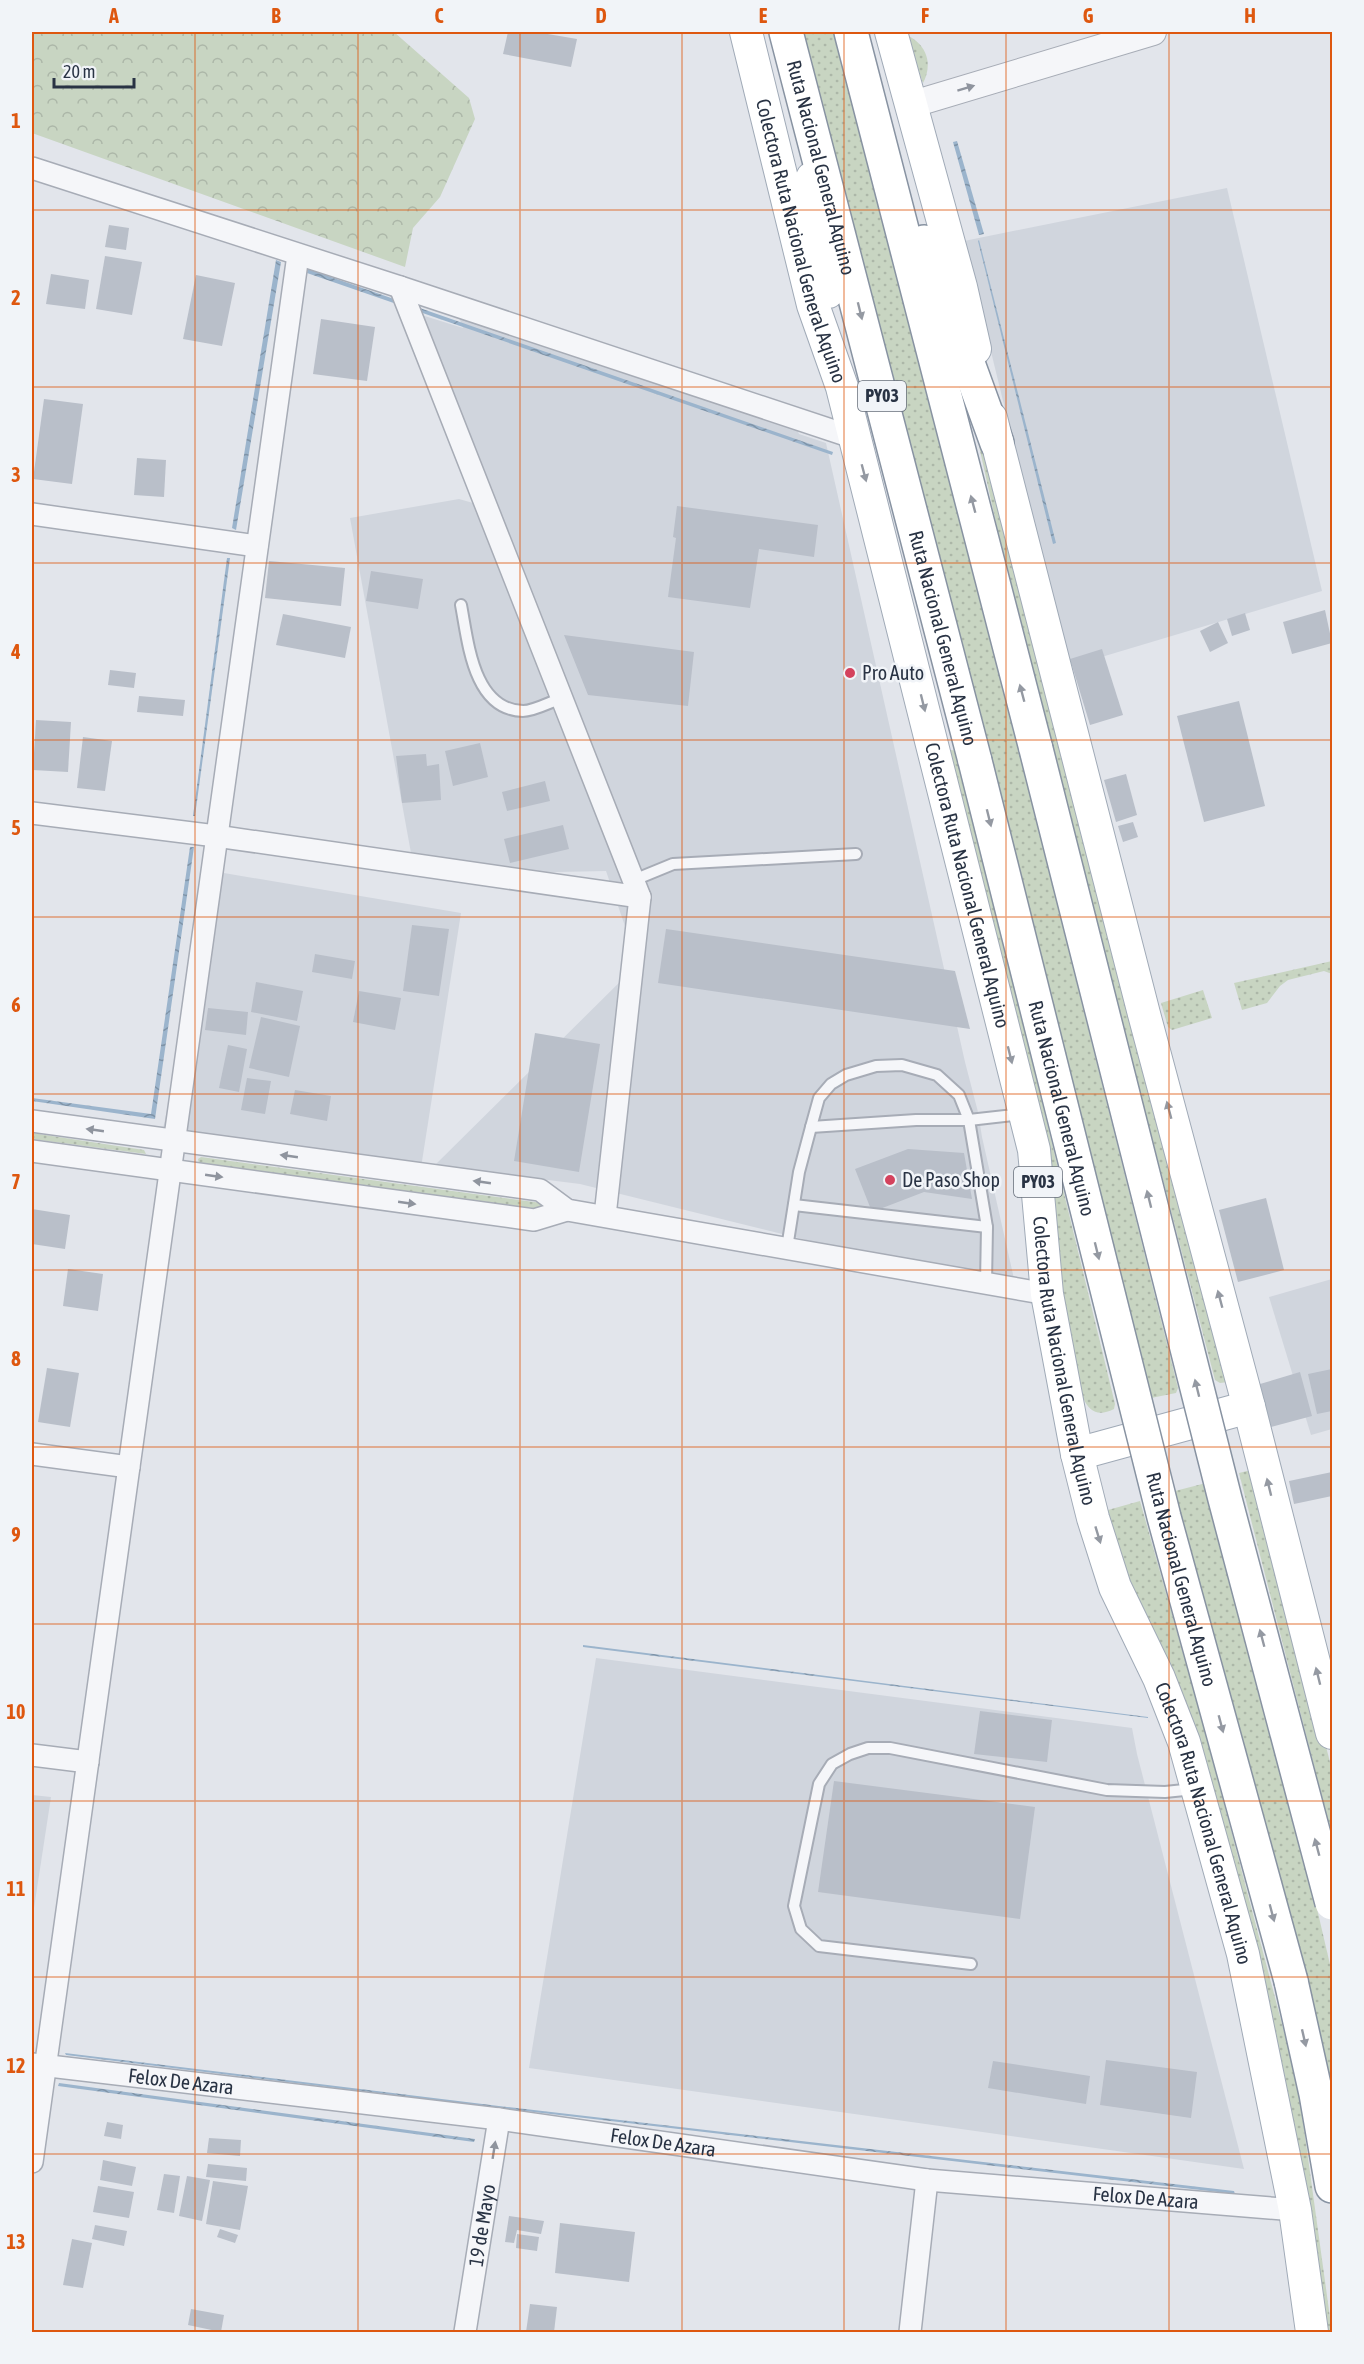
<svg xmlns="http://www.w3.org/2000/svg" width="1364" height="2364" font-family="'Asap Condensed',sans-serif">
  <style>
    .built { fill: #d0d5dd }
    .green { fill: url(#green-dots) }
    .forest { fill: url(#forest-crowns) }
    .water { fill: url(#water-waves) }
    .building { fill: #b9bfc9 }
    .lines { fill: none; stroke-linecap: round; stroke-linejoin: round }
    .service-casing { stroke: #a7acb6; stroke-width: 14 }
    .minor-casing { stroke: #a7acb6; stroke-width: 24 }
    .tertiary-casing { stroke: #a7acb6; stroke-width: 28 }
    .primary-casing { stroke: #a0aab7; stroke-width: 34 }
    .motorway-casing { stroke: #8893a2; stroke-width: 36 }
    .service { stroke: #f5f6f9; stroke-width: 10 }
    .minor { stroke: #f5f6f9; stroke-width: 21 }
    .tertiary { stroke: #f5f6f9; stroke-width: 26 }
    .primary { stroke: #fff; stroke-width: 32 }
    .motorway { stroke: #fff; stroke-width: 33 }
    .motorway-bridge-casing { stroke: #8893a2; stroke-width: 36; stroke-linecap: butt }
    .motorway-bridge { stroke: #fff; stroke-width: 33 }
    .oneway { fill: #8f949e }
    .oneway2 { fill: #9499a2 }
    .grid { fill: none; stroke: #de570f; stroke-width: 1.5; stroke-opacity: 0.55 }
    .poi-dot { fill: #d4425d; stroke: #f1f4f8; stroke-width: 2 }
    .labels { text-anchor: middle; stroke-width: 5; stroke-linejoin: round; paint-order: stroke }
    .shield { fill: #f1f4f8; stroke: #656d7a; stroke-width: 1.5 }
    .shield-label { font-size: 18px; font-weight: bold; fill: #293344 }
    .street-label { font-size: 20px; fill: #293344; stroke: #f1f4f8 }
    .poi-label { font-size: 20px; fill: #293344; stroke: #f1f4f8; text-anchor: start }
    .neatline { fill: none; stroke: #de570f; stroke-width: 2 }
    .grid-label { font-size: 20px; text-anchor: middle; font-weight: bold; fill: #de570f }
  </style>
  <defs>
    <pattern id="green-dots" width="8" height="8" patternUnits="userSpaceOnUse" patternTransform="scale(1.5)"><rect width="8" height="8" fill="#c8d5c2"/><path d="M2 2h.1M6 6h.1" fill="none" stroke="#acb7a8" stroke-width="1.8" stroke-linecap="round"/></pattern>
    <pattern id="forest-crowns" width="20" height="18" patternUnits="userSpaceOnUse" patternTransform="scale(1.5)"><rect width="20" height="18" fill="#c8d5c2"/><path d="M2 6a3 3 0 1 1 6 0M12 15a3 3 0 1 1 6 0" fill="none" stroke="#acb7a8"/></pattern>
    <pattern id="water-waves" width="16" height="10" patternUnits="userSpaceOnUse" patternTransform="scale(1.5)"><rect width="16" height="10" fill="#9bb4cc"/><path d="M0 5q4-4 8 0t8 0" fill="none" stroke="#7e93a7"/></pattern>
  </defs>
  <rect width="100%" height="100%" fill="#e2e5eb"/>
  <g class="built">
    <polygon points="1227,188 1322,591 1068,667 964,241"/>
    <polygon points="455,307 796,426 799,434 826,443 965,1062 978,1112 982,1137 1017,1292 580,1184 434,1166 638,964 606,871 415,875 350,518 459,499 480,505 415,313 463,328"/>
    <polygon points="218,872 461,913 420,1174 161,1138"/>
    <polygon points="1332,1279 1332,1429 1311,1435 1269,1297"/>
    <polygon points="596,1658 1132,1728 1137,1754 1244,2169 529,2068"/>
    <polygon points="32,1795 51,1797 32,1921"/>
  </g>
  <g class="green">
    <polygon points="803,32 836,32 911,319 1178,1388 1176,1393 1151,1398 901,424"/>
    <path d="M 907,35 C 927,45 933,64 923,83 Z"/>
    <polygon points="977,428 1228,1382 1220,1383 1215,1380 1018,622 979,446"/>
    <path d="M 951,750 L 957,751 L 1115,1404 L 1114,1409 C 1086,1423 1082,1394 1075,1374 L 949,752 Z"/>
    <polygon points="1332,961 1332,974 1324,971 1288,980 1280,986 1267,1003 1242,1010 1234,983"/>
    <polygon points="1203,990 1212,1018 1172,1030 1168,1027 1161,1003"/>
    <polygon points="32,1133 144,1150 146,1154 32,1139"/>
    <polygon points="201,1157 542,1203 544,1205 540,1209 199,1164 198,1159"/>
    <polygon points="1255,1469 1332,1770 1332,1836 1239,1473"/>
    <polygon points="1206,1483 1311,1883 1332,1973 1332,2098 1224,1696 1175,1491"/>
    <polygon points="1140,1501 1203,1724 1298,2085 1332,2332 1327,2332 1287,2088 1265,1997 1128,1586 1107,1515 1108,1510"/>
  </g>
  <polygon class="forest" points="32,32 394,32 469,98 475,119 440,197 413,228 405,267 32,133"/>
  <g class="water">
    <polygon points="957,141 984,234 979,235 953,142"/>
    <polygon points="979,240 1056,543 1053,544 978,241"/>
    <polygon points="276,260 281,262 236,530 232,528"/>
    <polygon points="308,269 833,452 832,455 307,273"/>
    <polygon points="227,558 230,558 195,816 193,816"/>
    <polygon points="190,847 194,847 155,1119 32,1101 32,1098 151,1114"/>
    <polygon points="583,1645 1148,1717 1148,1718 583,1647"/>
    <polygon points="65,2053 507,2107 1234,2191 1235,2194 507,2109 66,2055"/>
    <polygon points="59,2083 475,2139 474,2142 58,2086"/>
  </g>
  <g class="building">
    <polygon points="508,32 536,32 577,39 571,67 503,54"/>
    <polygon points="109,225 129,228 126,250 105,247"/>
    <polygon points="105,256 142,262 132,315 96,309"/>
    <polygon points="51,274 89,280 85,309 46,304"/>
    <polygon points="196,275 235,283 222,346 183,339"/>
    <polygon points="321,319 375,327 367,381 313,374"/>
    <polygon points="44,399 83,404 72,484 33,479"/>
    <polygon points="137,458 166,460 164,497 134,495"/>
    <polygon points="677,506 818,525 814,557 759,549 750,608 668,597 676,538 673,537"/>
    <polygon points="269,561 345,568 341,606 265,598"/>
    <polygon points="371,571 423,579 418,609 366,601"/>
    <polygon points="1325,610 1332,643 1292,654 1283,622"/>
    <polygon points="1245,613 1250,630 1232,636 1227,619"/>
    <polygon points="283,614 351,627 345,658 276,645"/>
    <polygon points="1218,622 1228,643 1210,652 1200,631"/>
    <polygon points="564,635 694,652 688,706 588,695"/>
    <polygon points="1102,649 1123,715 1090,725 1070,659"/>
    <polygon points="110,670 136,673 134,688 108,685"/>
    <polygon points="139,696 185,700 183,716 137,712"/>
    <polygon points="1239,701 1265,806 1204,822 1177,716"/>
    <polygon points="36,720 71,722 68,772 33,770"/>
    <polygon points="83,737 112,741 105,791 77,788"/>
    <polygon points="480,743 488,777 453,786 445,751"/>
    <polygon points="426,754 427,766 439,764 441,800 402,803 396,756"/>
    <polygon points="1126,774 1137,815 1116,822 1104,780"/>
    <polygon points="545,781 550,801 507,811 502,792"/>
    <polygon points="1133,822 1138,837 1123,842 1118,826"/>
    <polygon points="563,825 569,849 510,863 504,839"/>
    <polygon points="412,925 449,929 439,996 403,991"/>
    <polygon points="666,929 955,971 970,1029 658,983"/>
    <polygon points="315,954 355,961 352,979 312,972"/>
    <polygon points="256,982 303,991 297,1021 251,1012"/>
    <polygon points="359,991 401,998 395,1030 353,1022"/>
    <polygon points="208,1008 248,1012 246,1035 205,1030"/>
    <polygon points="261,1017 300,1026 289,1077 249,1068"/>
    <polygon points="535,1033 600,1044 579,1172 514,1161"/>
    <polygon points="228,1045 247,1049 239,1092 219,1088"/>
    <polygon points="247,1078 271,1081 265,1114 241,1110"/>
    <polygon points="295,1090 331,1096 327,1121 290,1114"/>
    <polygon points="908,1149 964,1153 972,1199 924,1192 872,1212 855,1169"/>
    <polygon points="1266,1198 1284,1270 1238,1282 1219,1210"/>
    <polygon points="32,1209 70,1215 65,1249 32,1244"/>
    <polygon points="68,1269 103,1274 98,1311 63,1306"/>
    <polygon points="47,1368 79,1373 70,1427 38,1422"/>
    <polygon points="1332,1369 1332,1411 1317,1414 1308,1374"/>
    <polygon points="1300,1372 1312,1416 1271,1427 1260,1384"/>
    <polygon points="1332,1472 1332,1496 1294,1504 1289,1481"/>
    <polygon points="980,1711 1052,1720 1047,1762 974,1754"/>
    <polygon points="834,1781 1035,1807 1020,1919 818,1892"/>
    <polygon points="1106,2060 1197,2072 1191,2118 1100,2105"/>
    <polygon points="993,2061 1090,2076 1086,2104 988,2088"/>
    <polygon points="107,2122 123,2125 121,2139 104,2136"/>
    <polygon points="209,2138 241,2140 240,2156 207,2153"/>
    <polygon points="103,2160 136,2167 132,2186 100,2180"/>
    <polygon points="208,2164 247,2168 246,2181 206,2177"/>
    <polygon points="164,2174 180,2176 174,2213 157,2210"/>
    <polygon points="187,2176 210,2180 202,2221 179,2216"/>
    <polygon points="213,2181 248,2186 240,2230 206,2224"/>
    <polygon points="98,2186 134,2192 129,2218 93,2212"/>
    <polygon points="509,2216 544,2221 541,2234 517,2230 514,2243 505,2242"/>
    <polygon points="560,2223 635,2232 629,2282 555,2273"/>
    <polygon points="95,2225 127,2231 124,2246 92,2239"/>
    <polygon points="220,2229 238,2235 235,2243 217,2237"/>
    <polygon points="517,2234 539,2237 537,2251 516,2248"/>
    <polygon points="72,2239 92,2243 83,2288 63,2285"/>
    <polygon points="530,2304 557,2307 554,2332 526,2332"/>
    <polygon points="191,2309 224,2315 221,2332 188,2325"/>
  </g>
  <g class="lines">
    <g class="service-casing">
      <g id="service">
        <path d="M 461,605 C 468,641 473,710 523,711 C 534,711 550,702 562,698"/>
        <polyline points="634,880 673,864 856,854"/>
        <polyline points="811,1127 916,1120 969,1120 987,1227 986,1283"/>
        <polyline points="794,1205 987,1227"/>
        <polyline points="787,1248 799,1172 811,1127 819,1098 831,1084 846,1075 876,1066 902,1065 937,1075 959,1095 969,1120 1022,1114"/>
        <polyline points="971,1964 819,1946 801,1929 794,1906 819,1784 832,1764 850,1754 868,1748 890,1748 1107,1790 1165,1792 1194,1789"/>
      </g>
    </g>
    <g class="minor-casing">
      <g id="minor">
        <polyline points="32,168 400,287 855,438"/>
        <polyline points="400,287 640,897 605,1216"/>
        <polyline points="32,514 257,546"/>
        <polyline points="32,813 216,836 640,897"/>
        <polyline points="32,1121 540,1190 567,1210 1047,1294"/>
        <polyline points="32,1151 534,1220 567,1210"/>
        <polyline points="32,1454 129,1467"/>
        <polyline points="32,1755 88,1762"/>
        <path id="s1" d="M 32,2064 L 499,2119 L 927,2180 L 1295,2210"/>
        <polyline points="32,2162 298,255"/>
        <path id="s2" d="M 465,2332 L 499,2119"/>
        <polyline points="910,2332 927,2180"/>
      </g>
    </g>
    <g class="tertiary-casing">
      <polyline id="tertiary" points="910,105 1153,32"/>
    </g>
    <g class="primary-casing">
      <g id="primary">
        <path id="s3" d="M 746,32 L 813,305 L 842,387 L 1034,1150 L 1047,1294 L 1077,1454 L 1093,1518 L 1115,1587 L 1159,1678 L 1184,1742 L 1243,1954 L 1295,2210 L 1312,2332"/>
        <polyline points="891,32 961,287 975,349"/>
        <polyline points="812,178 828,292"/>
        <polyline points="991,418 1144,1014 1249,1407 1332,1733"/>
        <polyline points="1077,1454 1249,1407"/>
      </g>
    </g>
    <g class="motorway-casing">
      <g id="motorway">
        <path id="s4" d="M 786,32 L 975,761"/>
        <polyline points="851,32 1036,749"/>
        <polyline points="924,242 997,443"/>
        <polyline points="1291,1981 1316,2094 1332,2186"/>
      </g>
    </g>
    <use href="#service" class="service"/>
    <use href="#minor" class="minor"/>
    <use href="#tertiary" class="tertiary"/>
    <use href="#primary" class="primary"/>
    <use href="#motorway" class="motorway"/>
    <g class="motorway-bridge-casing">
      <g id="motorway-bridge">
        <polyline points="1036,749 1225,1499 1332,1903"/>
        <path id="s5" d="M 975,761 L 1164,1517 L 1291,1981"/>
      </g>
    </g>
    <use href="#motorway-bridge" class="motorway-bridge"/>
  </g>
  <defs><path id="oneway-solid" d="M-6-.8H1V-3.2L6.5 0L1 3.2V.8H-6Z" transform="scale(1.5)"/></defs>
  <g class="oneway">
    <use href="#oneway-solid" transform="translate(966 88) rotate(-17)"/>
    <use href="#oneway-solid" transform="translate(95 1130) rotate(-172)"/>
    <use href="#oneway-solid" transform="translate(289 1156) rotate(-172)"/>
    <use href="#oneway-solid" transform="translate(214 1176) rotate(8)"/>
    <use href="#oneway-solid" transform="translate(482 1182) rotate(-172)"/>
    <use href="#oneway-solid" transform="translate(407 1203) rotate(8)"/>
    <use href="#oneway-solid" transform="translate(494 2150) rotate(-81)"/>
  </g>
  <g class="oneway2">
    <use href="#oneway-solid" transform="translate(860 311) rotate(76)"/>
    <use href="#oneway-solid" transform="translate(864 473) rotate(75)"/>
    <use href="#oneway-solid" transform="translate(973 504) rotate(-105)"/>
    <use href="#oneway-solid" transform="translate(1022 693) rotate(-105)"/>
    <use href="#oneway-solid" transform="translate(923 703) rotate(76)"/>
    <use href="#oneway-solid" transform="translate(989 818) rotate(76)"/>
    <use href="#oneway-solid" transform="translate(1010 1055) rotate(76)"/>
    <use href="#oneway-solid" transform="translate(1169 1110) rotate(-105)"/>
    <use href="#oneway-solid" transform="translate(1149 1199) rotate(-104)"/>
    <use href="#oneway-solid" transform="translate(1097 1251) rotate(76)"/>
    <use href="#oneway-solid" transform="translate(1220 1299) rotate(-105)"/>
    <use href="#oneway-solid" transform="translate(1197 1388) rotate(-104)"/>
    <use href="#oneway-solid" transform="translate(1269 1487) rotate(-104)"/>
    <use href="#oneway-solid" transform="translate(1098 1535) rotate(73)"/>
    <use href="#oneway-solid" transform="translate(1262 1638) rotate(-105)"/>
    <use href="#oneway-solid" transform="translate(1318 1676) rotate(-104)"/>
    <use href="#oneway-solid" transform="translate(1221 1724) rotate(75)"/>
    <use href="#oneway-solid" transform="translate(1317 1847) rotate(-105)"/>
    <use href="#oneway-solid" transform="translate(1272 1913) rotate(75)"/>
    <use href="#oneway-solid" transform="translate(1304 2038) rotate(77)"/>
  </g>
  <path class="grid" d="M 195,32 L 195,2332M 358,32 L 358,2332M 520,32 L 520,2332M 682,32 L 682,2332M 844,32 L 844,2332M 1006,32 L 1006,2332M 1169,32 L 1169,2332M 32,210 L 1332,210M 32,387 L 1332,387M 32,563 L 1332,563M 32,740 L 1332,740M 32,917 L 1332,917M 32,1094 L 1332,1094M 32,1270 L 1332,1270M 32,1447 L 1332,1447M 32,1624 L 1332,1624M 32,1801 L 1332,1801M 32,1977 L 1332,1977M 32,2154 L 1332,2154"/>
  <g class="poi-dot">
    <circle cx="850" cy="673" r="6"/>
    <circle cx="890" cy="1180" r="6"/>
  </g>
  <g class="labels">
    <g class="shield">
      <rect x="858" y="381" width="48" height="30" rx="4.5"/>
      <rect x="1014" y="1167" width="48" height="30" rx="4.5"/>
    </g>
    <g class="shield-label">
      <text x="882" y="402">PY03</text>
      <text x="1038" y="1188">PY03</text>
    </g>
    <g class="street-label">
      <text dy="7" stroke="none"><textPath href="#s4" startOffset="140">Ruta Nacional General Aquino</textPath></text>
      <text dy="7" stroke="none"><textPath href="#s3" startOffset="216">Colectora Ruta Nacional General Aquino</textPath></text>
      <text dy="7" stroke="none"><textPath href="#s4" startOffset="626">Ruta Nacional General Aquino</textPath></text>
      <text dy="7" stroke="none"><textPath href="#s3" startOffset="882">Colectora Ruta Nacional General Aquino</textPath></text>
      <text dy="7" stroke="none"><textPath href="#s5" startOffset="358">Ruta Nacional General Aquino</textPath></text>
      <text dy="7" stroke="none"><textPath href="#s3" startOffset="1368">Colectora Ruta Nacional General Aquino</textPath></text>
      <text dy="7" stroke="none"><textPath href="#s5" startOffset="844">Ruta Nacional General Aquino</textPath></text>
      <text dy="7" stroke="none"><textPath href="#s3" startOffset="1854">Colectora Ruta Nacional General Aquino</textPath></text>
      <text dy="7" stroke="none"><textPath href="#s1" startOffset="150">Felox De Azara</textPath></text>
      <text dy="7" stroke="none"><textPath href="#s1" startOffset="636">Felox De Azara</textPath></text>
      <text dy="7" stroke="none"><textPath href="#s1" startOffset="1122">Felox De Azara</textPath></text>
      <text dy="7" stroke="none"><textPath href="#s2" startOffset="108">19 de Mayo</textPath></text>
    </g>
    <g class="poi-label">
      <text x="862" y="680">Pro Auto</text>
      <text x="902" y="1187">De Paso Shop</text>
    </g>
  </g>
  <rect width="1364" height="2364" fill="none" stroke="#f1f4f8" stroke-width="66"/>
  <path d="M54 78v9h80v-9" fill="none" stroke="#293344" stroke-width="3"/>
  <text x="63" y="78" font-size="18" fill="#293344" stroke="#f1f4f8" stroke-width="4.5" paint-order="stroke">20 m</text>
  <rect x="33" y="33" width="1298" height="2298" class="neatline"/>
  <g class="grid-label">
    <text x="114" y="23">A</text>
    <text x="276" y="23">B</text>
    <text x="439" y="23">C</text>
    <text x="601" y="23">D</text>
    <text x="763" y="23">E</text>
    <text x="925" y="23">F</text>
    <text x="1088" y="23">G</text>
    <text x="1250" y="23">H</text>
    <text x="16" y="128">1</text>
    <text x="16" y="305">2</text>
    <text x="16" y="482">3</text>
    <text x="16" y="659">4</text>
    <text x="16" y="835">5</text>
    <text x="16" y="1012">6</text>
    <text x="16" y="1189">7</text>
    <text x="16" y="1366">8</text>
    <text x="16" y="1542">9</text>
    <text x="16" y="1719">10</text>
    <text x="16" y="1896">11</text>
    <text x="16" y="2073">12</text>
    <text x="16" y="2249">13</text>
  </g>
</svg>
